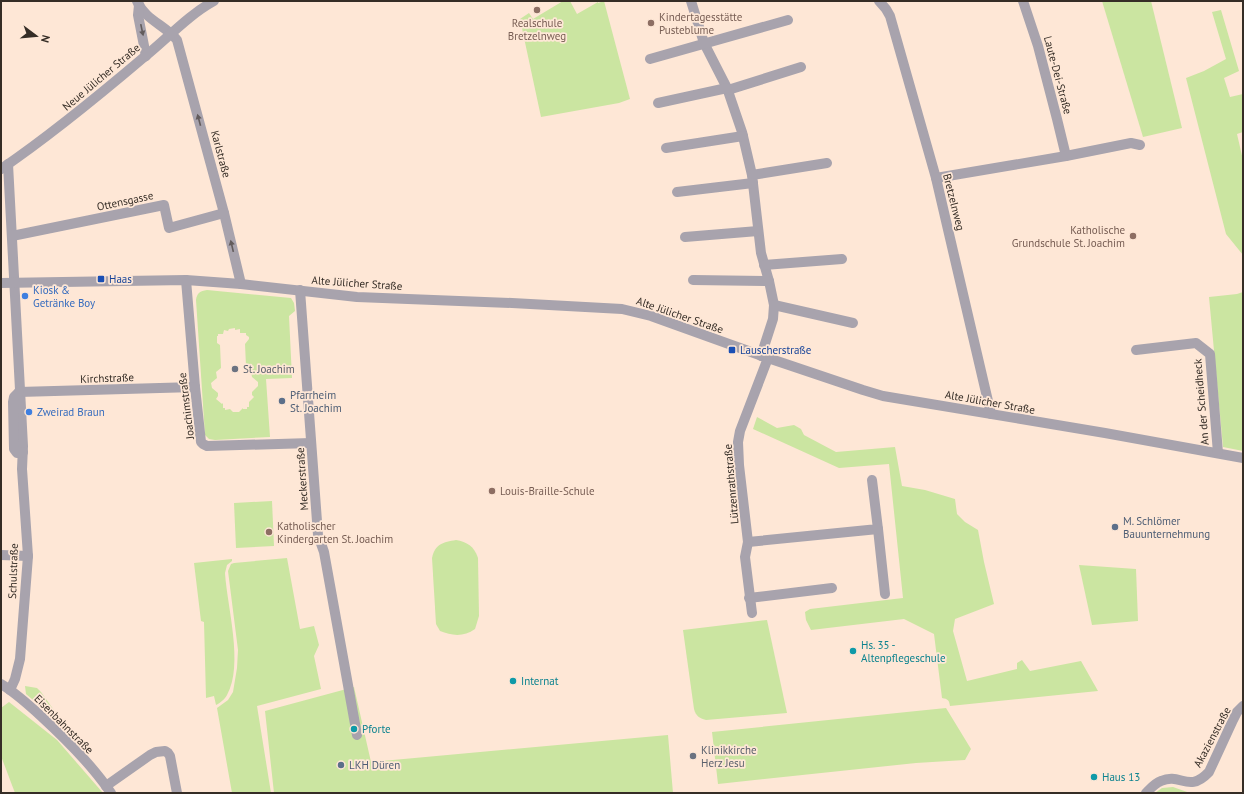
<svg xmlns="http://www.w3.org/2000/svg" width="1244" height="794" font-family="'PT Sans',sans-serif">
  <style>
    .green { fill: #cbe5a1; fill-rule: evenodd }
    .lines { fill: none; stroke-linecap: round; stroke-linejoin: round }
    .minor { stroke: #a8a3ad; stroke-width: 10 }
    .oneway { fill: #635c5c }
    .education-dot { fill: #8d6e63; stroke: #fee7d6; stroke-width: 1.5 }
    .transit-dot { fill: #1a4fb4; stroke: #fee7d6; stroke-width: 1.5 }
    .shop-dot { fill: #3f7fe0; stroke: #fee7d6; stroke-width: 1.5 }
    .worship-dot { fill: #6b7280; stroke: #fee7d6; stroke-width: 1.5 }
    .service-dot { fill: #5c6f8a; stroke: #fee7d6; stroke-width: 1.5 }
    .culture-dot { fill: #0f9aa8; stroke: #fee7d6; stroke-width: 1.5 }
    .labels { text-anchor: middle; stroke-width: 3.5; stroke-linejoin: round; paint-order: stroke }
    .education-label { font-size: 11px; fill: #785e54; stroke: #fee7d6; text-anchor: start }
    .street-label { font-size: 11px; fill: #352d26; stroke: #fee7d6 }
    .transit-label { font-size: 11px; fill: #164399; stroke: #fee7d6; text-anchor: start }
    .shop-label { font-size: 11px; fill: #366cbe; stroke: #fee7d6; text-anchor: start }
    .worship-label { font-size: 11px; fill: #5b616d; stroke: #fee7d6; text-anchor: start }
    .service-label { font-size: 11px; fill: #4e5e75; stroke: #fee7d6; text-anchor: start }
    .culture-label { font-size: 11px; fill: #0d838f; stroke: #fee7d6; text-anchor: start }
  </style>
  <rect width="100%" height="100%" fill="#fee7d6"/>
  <g class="green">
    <polygon points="563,1 570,1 577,14 598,2 598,3 604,1 630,99 619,103 541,117 520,19 529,13 533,19"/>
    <polygon points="1102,1 1151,1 1182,128 1143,137"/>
    <polygon points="1221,10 1239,71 1224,78 1230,97 1243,94 1243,132 1237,134 1243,160 1243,255 1226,234 1186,78 1204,71 1226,59 1212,12"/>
    <path d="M 207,290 L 291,298 L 294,303 L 295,311 L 289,316 L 292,378 L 266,379 L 270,437 L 215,440 L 209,439 L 205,435 L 196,300 C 197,293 200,291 207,290 ZM 235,328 L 235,330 L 240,329 L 240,333 L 246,333 L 246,335 L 249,337 L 249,339 L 245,344 L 246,366 L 247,366 L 252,371 L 251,372 L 252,377 L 258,382 L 258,386 L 252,392 L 252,395 L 254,397 L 249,402 L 249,407 L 247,407 L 247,409 L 243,409 L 243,408 L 239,412 L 233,412 L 230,409 L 225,410 L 225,408 L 223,408 L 223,403 L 222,404 L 216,399 L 218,396 L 218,393 L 212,388 L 211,383 L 217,378 L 216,372 L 221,368 L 220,345 L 217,343 L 217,336 L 218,336 L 218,334 L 223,334 L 224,330 L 228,331 L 229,329 Z"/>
    <polygon points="1243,292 1243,451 1223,447 1209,297 1237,294"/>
    <path d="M 757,417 L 777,428 L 794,425 L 801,429 L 804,435 L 836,452 L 895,447 L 902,486 L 925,490 L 955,499 L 957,514 L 965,522 L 978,530 L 984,562 L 994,604 L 955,619 L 953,631 L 967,681 L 1017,669 L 1017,663 L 1022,660 L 1030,671 L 1081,661 L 1098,691 L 950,706 C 949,700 948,699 942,698 L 934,634 L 904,619 L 811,630 L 806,620 L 805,612 L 810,609 L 903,598 L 889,464 L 839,468 L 753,429 Z"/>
    <polygon points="272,501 274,546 236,548 234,503"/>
    <path d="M 456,540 C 467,542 474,546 478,558 L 479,616 L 475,629 C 464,637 452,636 440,631 L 436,624 L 432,558 C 435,544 443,542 456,540 Z"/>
    <polygon points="287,558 300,629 314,626 319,645 314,656 321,689 257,706 271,793 232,793 217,708 228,700 233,692 237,668 238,650 228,571 231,564 234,563"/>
    <path d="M 232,559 L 232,561 L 227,565 L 225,573 C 227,606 244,665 227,695 C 225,699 220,703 216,705 L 214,696 L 206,698 L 204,622 L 201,621 L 194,563 Z"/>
    <polygon points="1079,565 1136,569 1138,621 1092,625"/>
    <path d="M 767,620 L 787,713 L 706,720 C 699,718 696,716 694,709 L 683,630 Z"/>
    <polygon points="25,686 37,688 41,692 61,720 61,722 59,722 26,694"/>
    <polygon points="354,687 371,762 668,735 673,793 274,793 265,711"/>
    <polygon points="9,702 57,740 103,793 15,793 1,756 1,708"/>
    <polygon points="946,708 971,749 965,760 916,763 718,784 712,732"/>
    <polygon points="1173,787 1190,793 1155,793 1162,788"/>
  </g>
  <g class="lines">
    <g class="minor">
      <path d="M 137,1 C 145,20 165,25 177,40 L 224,213 L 241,284"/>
      <polyline points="691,1 704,43 727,88 742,132 752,175 761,253 769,281 774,305 773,319 761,356"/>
      <polyline points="879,1 886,9 890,16 936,178 991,414"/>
      <polyline points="1023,1 1038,46 1057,119 1066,156"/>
      <polyline points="139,5 138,15 146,56"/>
      <polyline points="650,59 788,20"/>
      <polyline points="728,90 801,67"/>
      <polyline points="658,103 727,88"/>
      <polyline points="666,148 743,136"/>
      <polyline points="8,164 23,446 22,469 28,556 20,659 15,679 10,690"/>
      <path d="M 1,169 C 51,135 97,97 143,58 C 167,39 187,16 214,1"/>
      <polyline points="752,175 827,163"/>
      <polyline points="936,178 1066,156 1131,143 1140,145"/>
      <polyline points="677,192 753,183"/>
      <polyline points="12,236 164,205 169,228 224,213"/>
      <polyline points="685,237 758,231"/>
      <polyline points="764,265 842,259"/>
      <polyline points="186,280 195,387 201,442 203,444 207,446 311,443"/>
      <polyline points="693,280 769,281"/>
      <polyline points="1,283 186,280 241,284 357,297 512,303 622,309 651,316 768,358 863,390 883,396 1105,433 1243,458"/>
      <polyline points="300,290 318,535 324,552 357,735"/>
      <polyline points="774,305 853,323"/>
      <polyline points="1136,350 1196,343 1210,354 1218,453"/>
      <polyline points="19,392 195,387"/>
      <polyline points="19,392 14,397 13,402 14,449 17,453 23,452"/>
      <polyline points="878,529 885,594"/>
      <polyline points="748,542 878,529 872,480"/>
      <polyline points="1,555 28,556"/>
      <polyline points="749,598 832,588"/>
      <polyline points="752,613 745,557 748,542 739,465 738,442 740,431 768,358"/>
      <path d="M 1,684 C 16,693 29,705 42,717 C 67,740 92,765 111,793"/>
      <polyline points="106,786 150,755 156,752 165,751 168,753 170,756 177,793"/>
      <path d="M 1146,793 C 1150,789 1155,783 1161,781 C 1181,772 1188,794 1209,772 L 1233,720 L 1237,712 L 1243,706"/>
    </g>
  </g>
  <defs><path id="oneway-solid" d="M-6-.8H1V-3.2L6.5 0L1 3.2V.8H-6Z"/></defs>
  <g class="oneway">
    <use href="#oneway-solid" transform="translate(142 30) rotate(78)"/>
    <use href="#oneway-solid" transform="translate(199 120) rotate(-105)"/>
    <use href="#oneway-solid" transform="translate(232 246) rotate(-103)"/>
  </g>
  <g class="education-dot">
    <circle cx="537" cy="10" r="4"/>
    <circle cx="651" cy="23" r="4"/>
    <circle cx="1133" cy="236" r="4"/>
    <circle cx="492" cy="491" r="4"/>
    <circle cx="269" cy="532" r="4"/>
  </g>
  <g class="transit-dot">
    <rect x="97" y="275" width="8" height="8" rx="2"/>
    <rect x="728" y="346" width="8" height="8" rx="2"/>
  </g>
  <g class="shop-dot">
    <circle cx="25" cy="296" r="4"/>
    <circle cx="29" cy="412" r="4"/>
  </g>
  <g class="worship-dot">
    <circle cx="235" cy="369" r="4"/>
    <circle cx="693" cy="756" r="4"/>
  </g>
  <g class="service-dot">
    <circle cx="282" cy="401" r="4"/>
    <circle cx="1115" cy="527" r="4"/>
    <circle cx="341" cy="765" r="4"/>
  </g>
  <g class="culture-dot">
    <circle cx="853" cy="651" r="4"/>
    <circle cx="513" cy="681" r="4"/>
    <circle cx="354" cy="729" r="4"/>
    <circle cx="1094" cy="777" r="4"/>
  </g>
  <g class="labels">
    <g class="education-label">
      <text x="659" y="21">Kindertagesstätte<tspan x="659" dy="13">Pusteblume</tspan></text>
      <text x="537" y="27" text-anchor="middle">Realschule<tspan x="537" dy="13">Bretzelnweg</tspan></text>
      <text x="1125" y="234" text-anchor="end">Katholische<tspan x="1125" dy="13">Grundschule St. Joachim</tspan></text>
      <text x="500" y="495">Louis-Braille-Schule</text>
      <text x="277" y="530">Katholischer<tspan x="277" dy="13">Kindergarten St. Joachim</tspan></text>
    </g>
    <g class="street-label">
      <text transform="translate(1058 75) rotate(75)" y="4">Laute-Dei-Straße</text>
      <text transform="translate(101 77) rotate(-40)" y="4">Neue Jülicher Straße</text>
      <text transform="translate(221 154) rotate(75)" y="4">Karlstraße</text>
      <text transform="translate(125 201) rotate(-12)" y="4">Ottensgasse</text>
      <text transform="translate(954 202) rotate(76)" y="4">Bretzelnweg</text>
      <text transform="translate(357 283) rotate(4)" y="4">Alte Jülicher Straße</text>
      <text transform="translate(680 315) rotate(19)" y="4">Alte Jülicher Straße</text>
      <text transform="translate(107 378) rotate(-2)" y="4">Kirchstraße</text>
      <text transform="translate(990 402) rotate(10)" y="4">Alte Jülicher Straße</text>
      <text transform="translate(1201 402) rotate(-95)" y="4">An der Scheidheck</text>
      <text transform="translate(186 406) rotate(-97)" y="4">Joachimstraße</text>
      <text transform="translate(302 479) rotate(-94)" y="4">Meckerstraße</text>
      <text transform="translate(731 484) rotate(-95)" y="4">Lützenrathstraße</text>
      <text transform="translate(13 571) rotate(-88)" y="4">Schulstraße</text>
      <text transform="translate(64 724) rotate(45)" y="4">Eisenbahnstraße</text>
      <text transform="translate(1212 737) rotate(-62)" y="4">Akazienstraße</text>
    </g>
    <g class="transit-label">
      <text x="109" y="283">Haas</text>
      <text x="740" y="354">Lauscherstraße</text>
    </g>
    <g class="shop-label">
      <text x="33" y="294">Kiosk &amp;<tspan x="33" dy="13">Getränke Boy</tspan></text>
      <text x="37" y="416">Zweirad Braun</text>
    </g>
    <g class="worship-label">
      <text x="243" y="373">St. Joachim</text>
      <text x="701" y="754">Klinikkirche<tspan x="701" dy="13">Herz Jesu</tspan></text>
    </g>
    <g class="service-label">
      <text x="290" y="399">Pfarrheim<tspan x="290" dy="13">St. Joachim</tspan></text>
      <text x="1123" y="525">M. Schlömer<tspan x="1123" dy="13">Bauunternehmung</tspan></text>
      <text x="349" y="769">LKH Düren</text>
    </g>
    <g class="culture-label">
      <text x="861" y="649">Hs. 35 -<tspan x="861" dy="13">Altenpflegeschule</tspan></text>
      <text x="521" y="685">Internat</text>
      <text x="362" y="733">Pforte</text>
      <text x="1102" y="781">Haus 13</text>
    </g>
  </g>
  <rect width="1244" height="794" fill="none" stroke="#352d26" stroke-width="4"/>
  <g transform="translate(36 36) rotate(106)" stroke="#fee7d6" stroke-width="3" paint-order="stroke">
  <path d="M0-3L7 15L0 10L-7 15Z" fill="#352d26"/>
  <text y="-6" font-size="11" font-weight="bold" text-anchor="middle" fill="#352d26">N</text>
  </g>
</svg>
